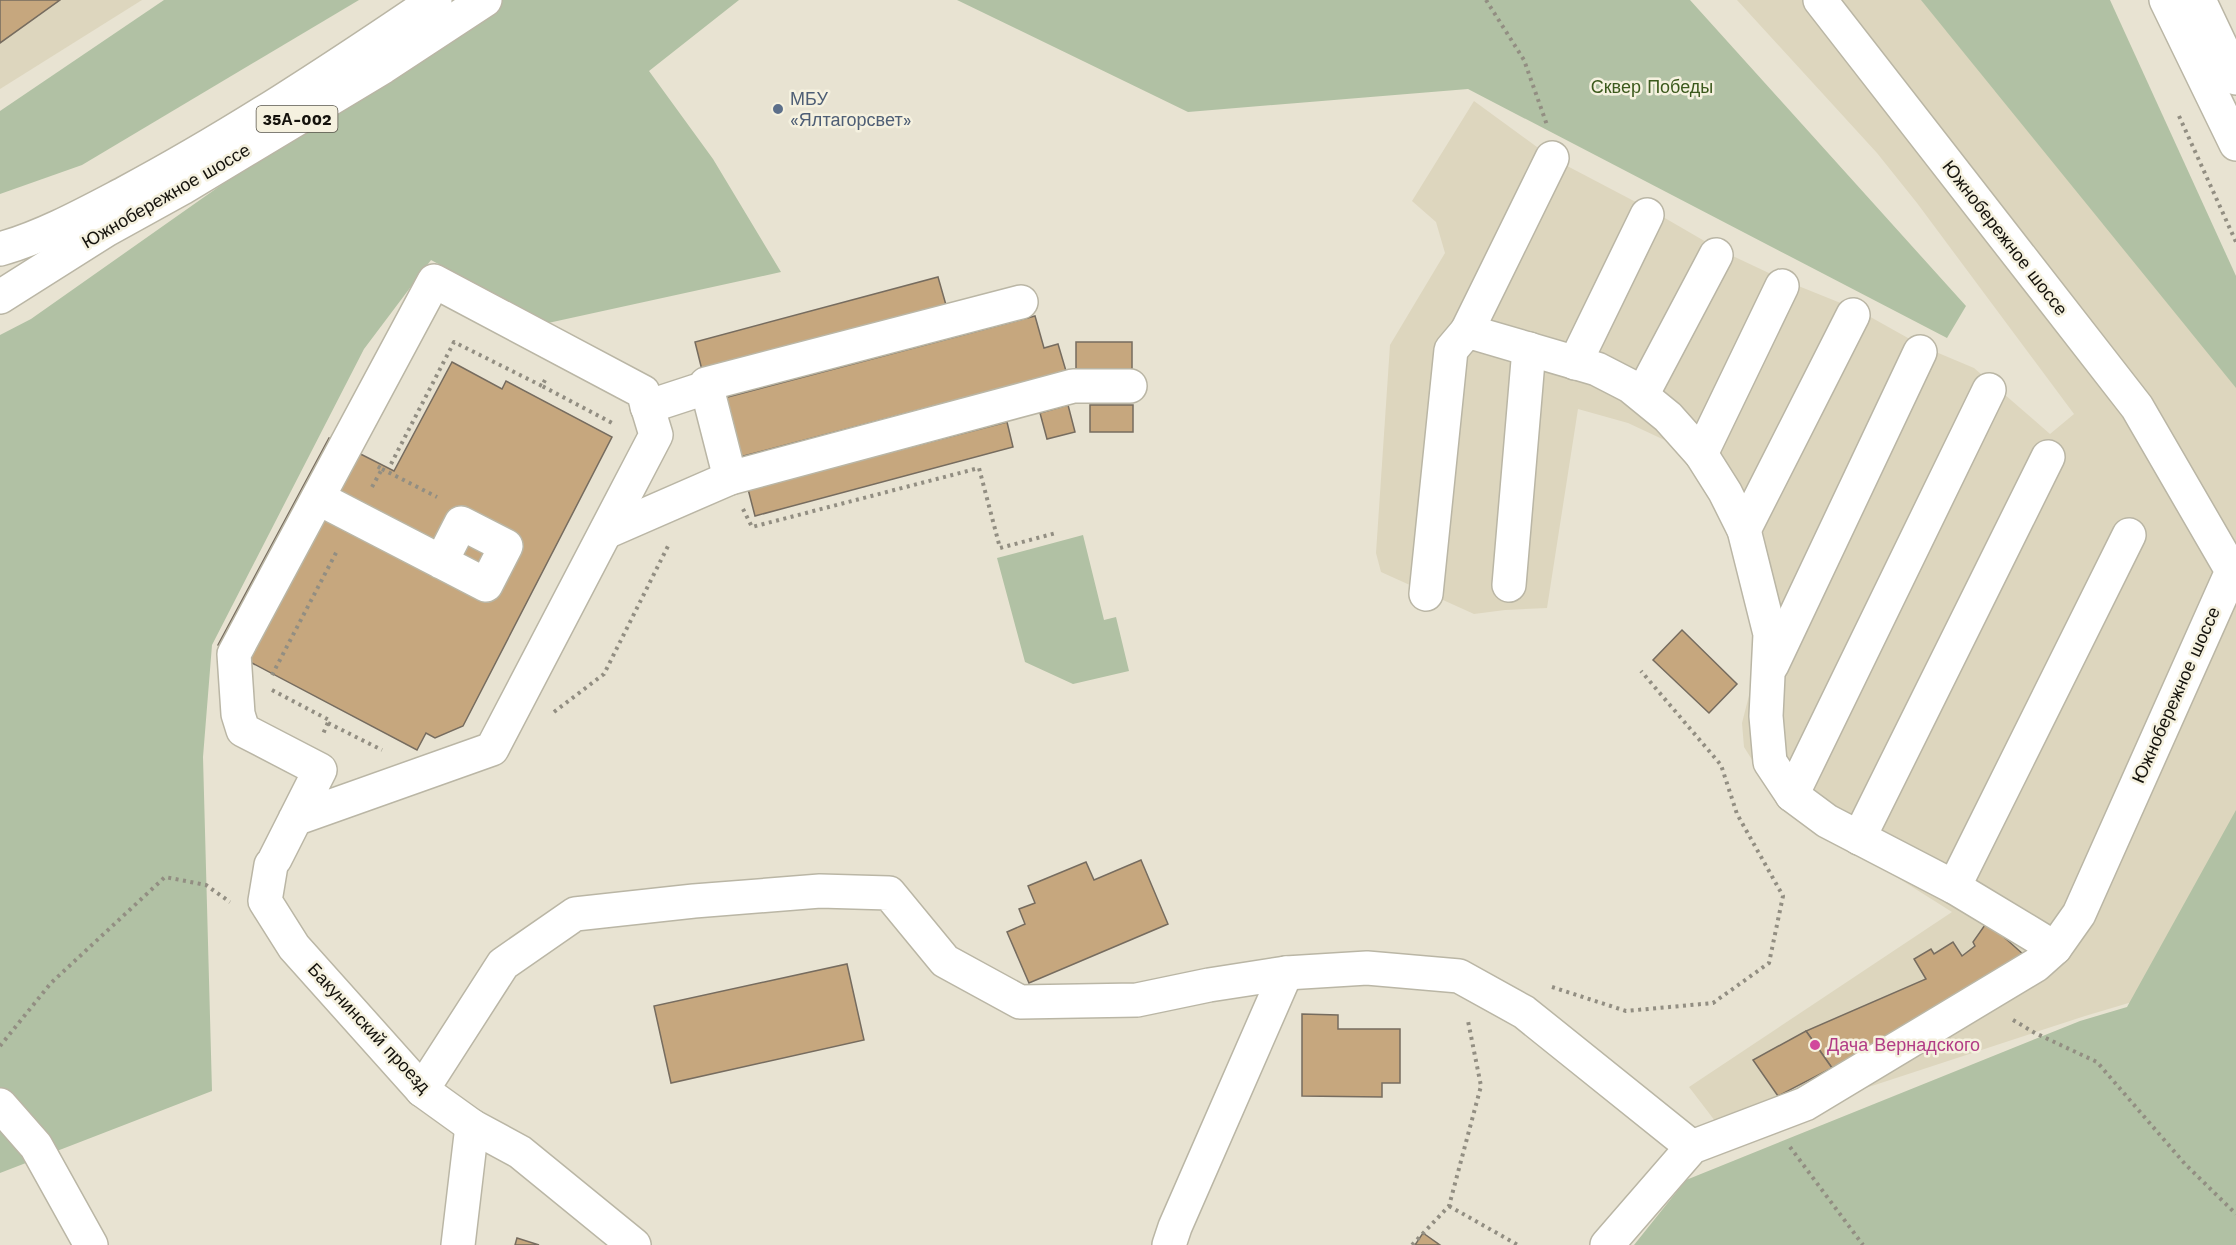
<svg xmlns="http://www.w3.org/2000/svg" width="2236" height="1245" font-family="'Work Sans',sans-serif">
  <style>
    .built { fill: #ddd6be }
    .green { fill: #b1c1a4 }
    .building { fill: #c6a77e; stroke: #766c5f; stroke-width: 1.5 }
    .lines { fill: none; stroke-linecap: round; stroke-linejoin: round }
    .minor-casing { stroke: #bab6a5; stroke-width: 36 }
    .highway-casing { stroke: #bab6a5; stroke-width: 36 }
    .path { stroke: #928e82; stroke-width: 4; stroke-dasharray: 3 4.5; stroke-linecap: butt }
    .minor { stroke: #fff; stroke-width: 33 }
    .highway { stroke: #fff; stroke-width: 33 }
    .service-dot { fill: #5c6f8a; stroke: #f5f1df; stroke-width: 2 }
    .hotel-dot { fill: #d1479c; stroke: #f5f1df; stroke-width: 2 }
    .labels { text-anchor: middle; stroke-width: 5; stroke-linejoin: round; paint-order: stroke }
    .shield { fill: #f5f1df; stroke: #58554b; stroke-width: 1.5 }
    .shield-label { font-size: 16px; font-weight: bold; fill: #14120c }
    .park-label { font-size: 18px; fill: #3b591c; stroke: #f5f1df }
    .service-label { font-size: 18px; fill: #4e5e75; stroke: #f5f1df; text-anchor: start }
    .street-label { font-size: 18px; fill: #14120c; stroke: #f5f1df }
    .hotel-label { font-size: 18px; fill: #b23c85; stroke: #f5f1df; text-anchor: start }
  </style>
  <rect width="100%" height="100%" fill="#e8e3d2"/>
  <g class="built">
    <polygon points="0,0 142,0 0,89"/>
    <polygon points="1737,0 1930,0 2236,376 2236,813 2132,1002 2085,1016 1725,1134 1689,1087 1952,912 1822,830 1756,766 1744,747 1742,723 1754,676 1756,629 1723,515 1704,480 1673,444 1628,423 1578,409 1547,608 1505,610 1474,614 1381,572 1376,553 1390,345 1445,253 1436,222 1412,201 1474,101 1552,158 1651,210 1720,250 1786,281 1858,310 1924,347 1974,368 2050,434 2074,414 1917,203 1877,153"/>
  </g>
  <g class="green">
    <polygon points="164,0 359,0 82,165 0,194 0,111"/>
    <polygon points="484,0 739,0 649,71 713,159 781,272 548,323 431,260 364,349 212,645 203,757 212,1091 0,1173 0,335 31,319"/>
    <polygon points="957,0 1690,0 1966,306 1947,338 1468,89 1188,112"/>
    <polygon points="1921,0 2110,0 2236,276 2236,388"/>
    <polygon points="1083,535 1104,620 1116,617 1129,671 1073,684 1025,662 997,558"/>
    <polygon points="2236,810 2236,1245 1634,1245 1686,1180 2080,1021 2127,1007"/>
  </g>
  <g class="building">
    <polygon points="0,0 60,0 0,43"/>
    <polygon points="938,277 946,305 702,370 695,342"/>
    <polygon points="1035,316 1044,348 1058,344 1066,371 740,457 724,398"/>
    <rect x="1076" y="342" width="56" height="28"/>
    <polygon points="452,362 502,389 506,381 612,437 463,726 435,738 426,733 417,750 218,645 329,438 394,471"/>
    <polygon points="1068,405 1075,432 1047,439 1040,413"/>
    <rect x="1090" y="405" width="43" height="27"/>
    <polygon points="1007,422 1013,447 755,516 748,489"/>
    <polygon points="1682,630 1737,684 1709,713 1653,660"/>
    <polygon points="1141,860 1168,924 1029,983 1007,932 1025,924 1019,909 1035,903 1028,886 1086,862 1094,880"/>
    <polygon points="1987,922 2024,955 2007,977 1832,1068 1806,1031 1926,979 1914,959 1931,949 1934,954 1953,942 1962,956 1975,946 1973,942"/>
    <polygon points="847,964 864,1040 671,1083 654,1006"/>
    <polygon points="1302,1014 1338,1015 1338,1029 1400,1029 1400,1083 1382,1083 1382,1097 1302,1096"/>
    <polygon points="1806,1031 1832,1068 1778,1096 1753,1060"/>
    <polygon points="1423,1233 1440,1245 1415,1245"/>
    <polygon points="517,1238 539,1245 515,1245"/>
  </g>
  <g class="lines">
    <g class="minor-casing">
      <g id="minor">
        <polyline points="1467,331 1552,158"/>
        <polyline points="1575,363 1647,215"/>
        <polyline points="1642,395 1716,255"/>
        <polyline points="647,407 696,391"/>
        <polyline points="1701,454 1782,286"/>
        <polyline points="730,478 706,384 1021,302"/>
        <path d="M 318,498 C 374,527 430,556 486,585 L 506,546 L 461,523 L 441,562"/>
        <polyline points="1744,530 1853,315"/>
        <polyline points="606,532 730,478 1073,386 1130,386"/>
        <polyline points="1509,585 1529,349"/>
        <polyline points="1426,594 1451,350 1467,331 1597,369 1630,386 1668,417 1701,454 1725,492 1744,530 1770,634 1766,716 1770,762 1792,795 1827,821 1954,887 2055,948"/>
        <polyline points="1772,665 1920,352"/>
        <polyline points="1792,795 1989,390"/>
        <polyline points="1859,838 2048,457"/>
        <polyline points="275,859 320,770 243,730 238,714 234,654 434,281 643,392 656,435 492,749 295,819"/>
        <polyline points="271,865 265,901 294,947 422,1090 472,1126 520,1152 634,1245"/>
        <polyline points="1954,887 2129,535"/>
        <polyline points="422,1090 503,964 575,914 694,901 820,891 889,893 945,961 1020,1002 1137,1000 1209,985 1286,973 1367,968 1459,976 1524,1012 1692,1147"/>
        <polyline points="0,1105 36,1146 91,1245"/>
        <polyline points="458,1245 472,1126"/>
        <polyline points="1169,1245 1175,1227 1286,973"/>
        <polyline points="1607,1245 1692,1147 1805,1104 2036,965 2055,948 2079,914 2232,571 2137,407 1820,0"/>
      </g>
    </g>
    <g class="highway-casing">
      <g id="highway">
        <polyline points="2166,0 2236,144"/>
        <polyline points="2199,0 2236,78"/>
        <path d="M 0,249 C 43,237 85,214 125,193 C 232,136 335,68 435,0"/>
        <polyline points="0,297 106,230 182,188 383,67 485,0"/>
      </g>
    </g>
    <g class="path">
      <polyline points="1486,0 1524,60 1547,125"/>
      <polyline points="2179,116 2236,242"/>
      <polyline points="545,380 542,386 614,424"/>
      <polyline points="391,464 454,342 542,386"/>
      <polyline points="382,469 437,497"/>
      <polyline points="372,487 382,469 375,465"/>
      <polyline points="743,509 752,527 979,468 1000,548 1056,533"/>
      <polyline points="272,675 338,549"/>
      <polyline points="272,690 329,720 323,734"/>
      <polyline points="554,712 604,674 669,544"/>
      <polyline points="328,723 382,750"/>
      <polyline points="1552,987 1626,1011 1713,1003 1769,963 1783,896 1737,814 1721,765 1641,671"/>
      <polyline points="2013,1020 2035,1033 2097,1062 2185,1164 2236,1214"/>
      <polyline points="0,1046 51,983 165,877 206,885 230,902"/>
      <polyline points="1790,1147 1863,1245"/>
      <polyline points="1449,1206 1518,1245"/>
      <polyline points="1412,1245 1449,1206 1481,1086 1468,1021"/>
    </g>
    <use href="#minor" class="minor"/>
    <use href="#highway" class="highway"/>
  </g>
  <circle class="service-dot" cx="778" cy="109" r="6"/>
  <circle class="hotel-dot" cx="1815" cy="1045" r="6"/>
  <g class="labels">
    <rect class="shield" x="256.5" y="106" width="81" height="26" rx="4.5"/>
    <g class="shield-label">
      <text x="297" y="125">35А-002</text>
    </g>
    <g class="park-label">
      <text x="1652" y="93">Сквер Победы</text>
    </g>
    <g class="service-label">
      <text x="790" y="105">МБУ<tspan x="790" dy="21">«Ялтагорсвет»</tspan></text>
    </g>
    <g class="street-label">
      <text transform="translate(166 196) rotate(-30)" y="6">Южнобережное шоссе</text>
      <text transform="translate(2005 238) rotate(52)" y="6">Южнобережное шоссе</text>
      <text transform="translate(2176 695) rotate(-66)" y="6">Южнобережное шоссе</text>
      <text transform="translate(369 1028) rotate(47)" y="6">Бакунинский проезд</text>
    </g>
    <g class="hotel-label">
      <text x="1827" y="1051">Дача Вернадского</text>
    </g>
  </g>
</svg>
